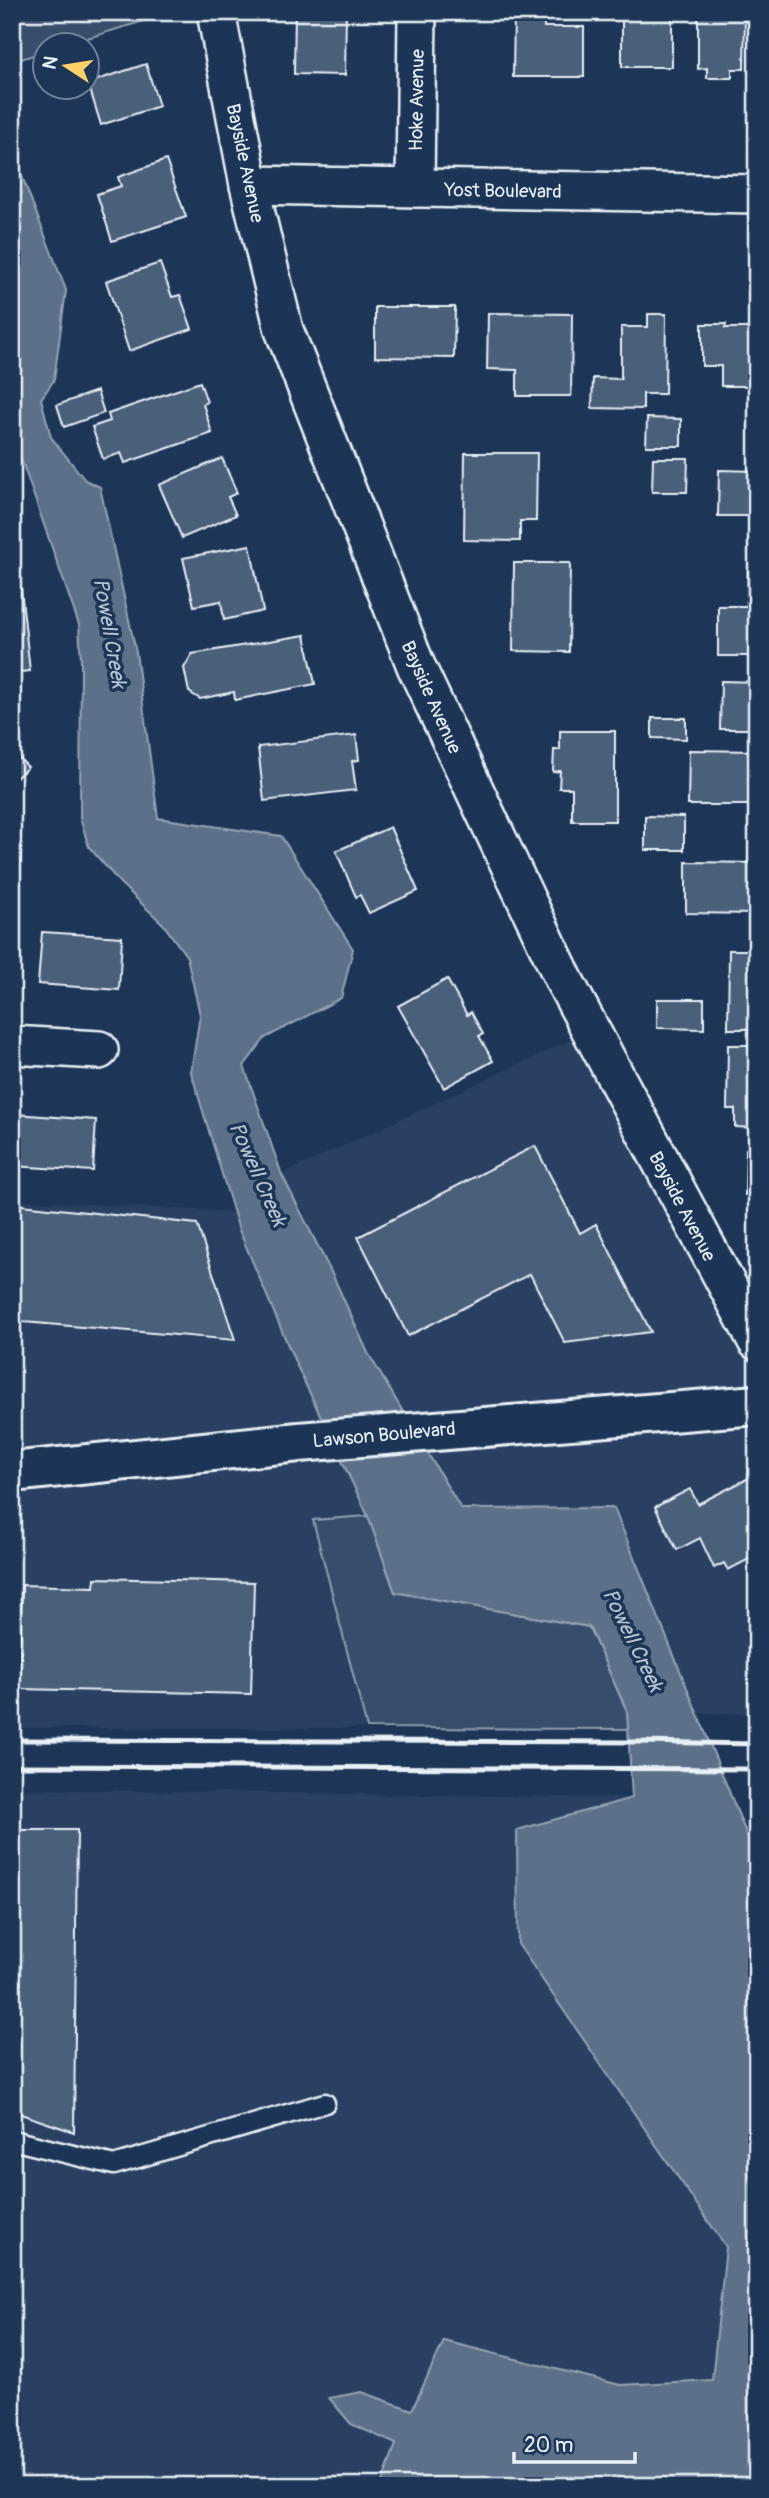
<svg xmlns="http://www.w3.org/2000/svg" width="769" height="2498" font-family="Pangolin,sans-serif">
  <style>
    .built { fill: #2a4162 }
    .green { fill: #374d6c; stroke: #909fb2; stroke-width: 2 }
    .water { fill: #5d7089; stroke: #95a4b5; stroke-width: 2 }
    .building { fill: #495e7a; stroke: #e8f1f8; stroke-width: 2 }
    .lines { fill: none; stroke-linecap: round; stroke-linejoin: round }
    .lane-casing { stroke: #e8f1f8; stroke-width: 23 }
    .street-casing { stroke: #e8f1f8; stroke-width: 42 }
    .secondary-casing { stroke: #e8f1f8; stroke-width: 44 }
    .lane { stroke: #1d3557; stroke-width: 18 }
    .street { stroke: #1d3557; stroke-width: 37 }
    .secondary { stroke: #1d3557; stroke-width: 38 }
    .rail { stroke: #e8f1f8; stroke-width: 5 }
    .labels { text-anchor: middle; stroke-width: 7; stroke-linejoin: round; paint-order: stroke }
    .street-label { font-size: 19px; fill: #e8f1f8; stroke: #1d3557 }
    .water-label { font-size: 21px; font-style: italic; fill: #b7c4d1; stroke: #1d3557 }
  </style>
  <rect width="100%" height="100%" fill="#1d3557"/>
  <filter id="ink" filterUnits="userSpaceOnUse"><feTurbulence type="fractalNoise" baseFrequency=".0143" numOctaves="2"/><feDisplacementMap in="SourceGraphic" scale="14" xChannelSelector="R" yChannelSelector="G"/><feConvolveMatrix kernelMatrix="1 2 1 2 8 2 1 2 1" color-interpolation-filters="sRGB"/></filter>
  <g filter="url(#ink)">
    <g class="built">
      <polygon points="584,1034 757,1320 757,1714 699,1713 614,1508 461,1509 368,1353 333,1276 282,1174"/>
      <polygon points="12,1200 233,1212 368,1516 313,1520 367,1728 12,1728"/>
      <polygon points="12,1789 632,1798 517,1830 518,1944 726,2247 712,2380 620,2385 445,2341 412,2410 362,2393 351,2424 396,2444 381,2486 12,2486"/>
    </g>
    <g class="green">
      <polygon points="12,12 149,12 150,19 65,45 46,46 45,51 21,59 12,74"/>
      <polygon points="368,1516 395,1592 589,1627 627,1711 629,1729 367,1728 313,1520"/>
    </g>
    <polygon class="water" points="12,162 18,166 66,290 54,380 41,399 51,437 85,480 100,487 136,652 158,818 281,836 353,949 341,998 265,1038 244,1066 282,1175 333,1276 368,1353 461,1509 614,1508 757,1860 757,2486 381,2486 396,2444 351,2424 329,2398 362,2392 412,2410 444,2341 620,2385 712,2380 726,2247 518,1944 517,1830 632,1798 627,1711 589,1627 395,1592 368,1516 296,1364 239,1230 191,1072 200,1015 187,957 163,924 120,883 89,847 80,818 81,662 79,625 12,433"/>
    <g class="building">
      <polygon points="295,12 346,12 345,75 294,74"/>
      <polygon points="514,12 544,12 544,27 584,27 584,77 513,77"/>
      <rect x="622" y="12" width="50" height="55"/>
      <polygon points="698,12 745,12 744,69 732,69 732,78 707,78 707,68 698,69"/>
      <polygon points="146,64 159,106 101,125 88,83"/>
      <polygon points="166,160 186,217 112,241 97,194 121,186 118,177"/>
      <polygon points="160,263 172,297 180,295 192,329 129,351 106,281"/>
      <polygon points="375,307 455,307 454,358 375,357"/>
      <polygon points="755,312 757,386 721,386 721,366 702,366 702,324 726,324 725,328 755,328"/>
      <polygon points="488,313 572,314 571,396 517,396 517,370 487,369"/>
      <polygon points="648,314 666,314 665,394 643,394 643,409 592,408 593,378 621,379 621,327 648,327"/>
      <polygon points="200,382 207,402 203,404 212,433 125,463 121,453 103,459 92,427 110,421 108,414"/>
      <polygon points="97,391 104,413 64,427 57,405"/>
      <polygon points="647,418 681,419 681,446 646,446"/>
      <polygon points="465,453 537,453 536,521 520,521 520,541 464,540"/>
      <polygon points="222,458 237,493 228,497 236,515 182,538 159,485"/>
      <polygon points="653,458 688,458 687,492 652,492"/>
      <polygon points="719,470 757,471 757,516 718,516"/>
      <polygon points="250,545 263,611 224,620 221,601 194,606 183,558"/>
      <polygon points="514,563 570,563 569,652 513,651"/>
      <polygon points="748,570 757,570 757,656 718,656 718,606 747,606"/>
      <polygon points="21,589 30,671 12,673 12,590"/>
      <polygon points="305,635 315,684 235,700 234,692 200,699 189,692 184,668 192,654"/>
      <polygon points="721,681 757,682 757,729 720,729"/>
      <polygon points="652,718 686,718 686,739 652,738"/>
      <polygon points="560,731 615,731 615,821 572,821 572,788 559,788 560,771 553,772 554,750 560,750"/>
      <polygon points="356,735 359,760 352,761 356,790 264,801 258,747"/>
      <polygon points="689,750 757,751 757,805 688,805"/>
      <polygon points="12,751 28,767 12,782"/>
      <polygon points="645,816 684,817 684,850 645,850"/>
      <polygon points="390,827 418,891 369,913 360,895 356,897 336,851"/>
      <polygon points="686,862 757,863 757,914 686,913"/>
      <polygon points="42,932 122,937 119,990 38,984"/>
      <polygon points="729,950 757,950 757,1029 728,1029"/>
      <polygon points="447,979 467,1015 471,1012 483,1034 479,1036 493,1061 444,1088 398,1006"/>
      <polygon points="657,999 704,999 704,1029 657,1028"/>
      <polygon points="728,1045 757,1045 757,1128 735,1127 735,1109 727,1109"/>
      <polygon points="15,1114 96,1120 93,1171 12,1166"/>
      <polygon points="535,1146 580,1233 596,1224 651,1332 565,1343 530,1274 408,1336 358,1237"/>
      <polygon points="746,1149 757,1149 757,1212 751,1212 751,1195 745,1195"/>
      <polygon points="12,1204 197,1224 235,1340 12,1321"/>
      <polygon points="757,1474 757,1555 728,1570 724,1563 714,1568 700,1538 677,1550 655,1507 690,1489 698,1504"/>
      <polygon points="95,1578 254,1582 251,1694 19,1689 22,1585 94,1587"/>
      <polygon points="12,1830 77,1830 74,2132 12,2111"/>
    </g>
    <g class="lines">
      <g class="lane-casing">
        <polyline id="lane" points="12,2140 114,2165 325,2103"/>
      </g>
      <g class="street-casing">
        <g id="street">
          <polyline points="216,12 249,185 284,330 416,666 565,982 757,1341"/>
          <polyline points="249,185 757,194"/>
          <polyline points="415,188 417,12"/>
          <polyline points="12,1045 99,1050"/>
        </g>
      </g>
      <g class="secondary-casing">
        <polyline id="secondary" points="12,1472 299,1442 757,1405"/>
      </g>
      <use href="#lane" class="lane"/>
      <use href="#street" class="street"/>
      <use href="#secondary" class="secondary"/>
      <g class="rail">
        <polyline points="12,1740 637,1742 757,1744"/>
        <polyline points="12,1766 757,1769"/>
      </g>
    </g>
  </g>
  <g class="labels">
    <g class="street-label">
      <text transform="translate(416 100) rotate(-89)" y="7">Hoke Avenue</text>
      <text transform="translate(246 163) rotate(78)" y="7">Bayside Avenue</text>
      <text transform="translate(503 190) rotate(1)" y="7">Yost Boulevard</text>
      <text transform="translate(432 697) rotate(66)" y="7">Bayside Avenue</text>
      <text transform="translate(683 1206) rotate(62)" y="7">Bayside Avenue</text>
      <text transform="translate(384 1434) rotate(-5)" y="7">Lawson Boulevard</text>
    </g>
    <g class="water-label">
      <text transform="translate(110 633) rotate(80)" y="7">Powell Creek</text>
      <text transform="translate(258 1174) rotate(66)" y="7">Powell Creek</text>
      <text transform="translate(633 1640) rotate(64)" y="7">Powell Creek</text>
    </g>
  </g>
  <rect width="769" height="2498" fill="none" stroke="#1d3557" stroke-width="42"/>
  <rect x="21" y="21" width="727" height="2456" fill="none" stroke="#e8f1f8" stroke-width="2.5" filter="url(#ink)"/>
  <g transform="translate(66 66) rotate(282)"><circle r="33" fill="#1d3557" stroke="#6e8097" stroke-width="2"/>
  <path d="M0-5L12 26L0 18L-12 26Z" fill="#ffd166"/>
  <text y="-10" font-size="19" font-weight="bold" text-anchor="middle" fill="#e8f1f8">N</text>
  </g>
  <path d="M514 2452v10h121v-10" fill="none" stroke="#e8f1f8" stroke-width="3.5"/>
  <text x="524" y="2452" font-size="21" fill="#e8f1f8" stroke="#1d3557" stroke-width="5" paint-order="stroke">20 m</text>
</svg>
